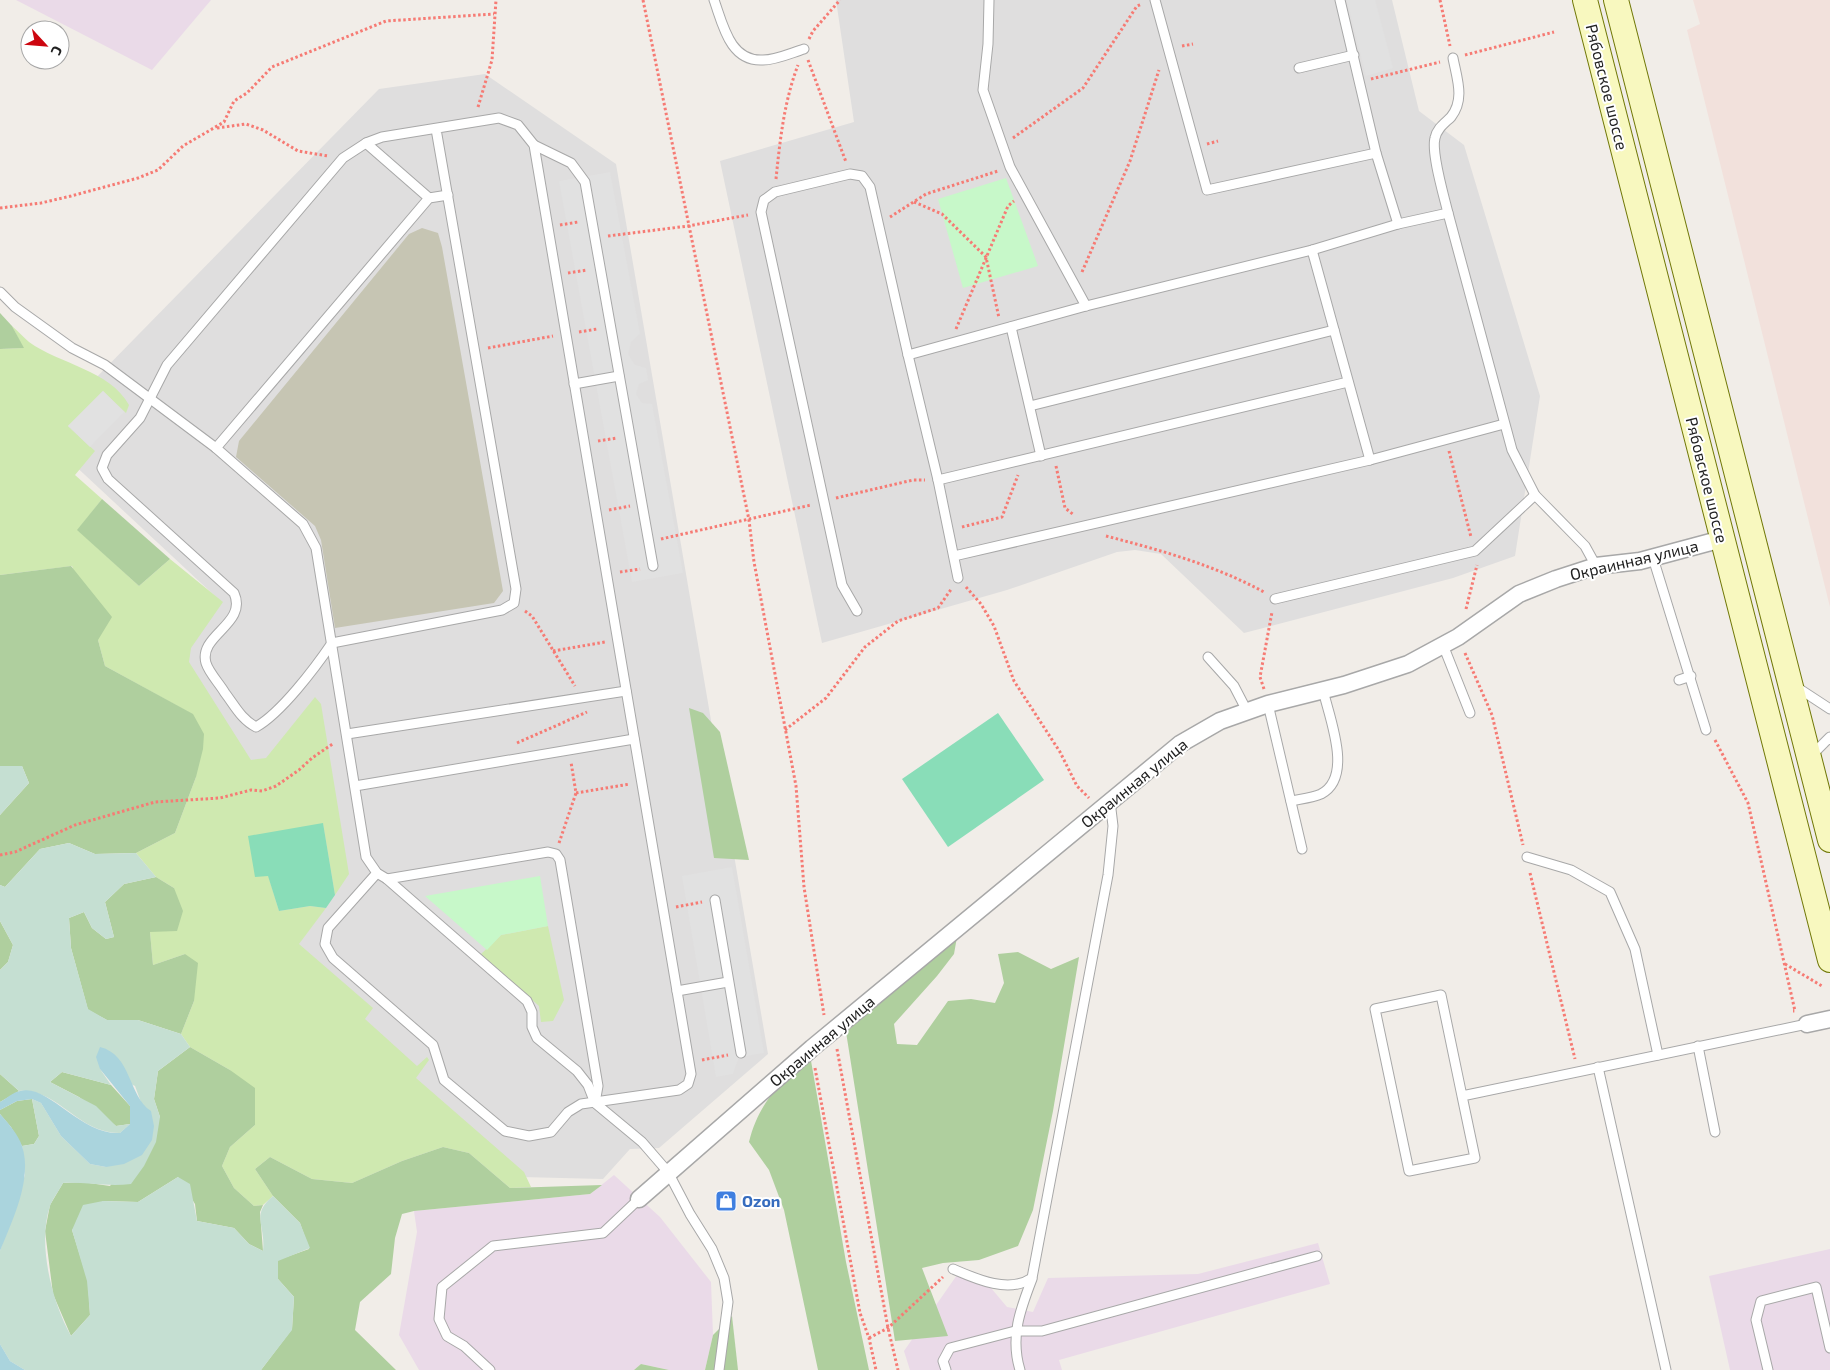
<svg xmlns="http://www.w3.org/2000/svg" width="1830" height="1370" font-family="'Exo 2',sans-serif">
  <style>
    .residential { fill: #dfdede }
    .industrial { fill: #eadae8 }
    .military { fill: #f2e1dc }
    .construction { fill: #c6c5b3 }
    .grass { fill: #cfe9b0 }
    .forest { fill: #afcf9e }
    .wetland { fill: #c5dfd2 }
    .park { fill: #c7f8c9 }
    .pitch { fill: #89ddb8 }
    .parking { fill: #e1e1e1 }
    .water { fill: #aad4dd }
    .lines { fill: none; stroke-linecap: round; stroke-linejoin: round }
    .service-casing { stroke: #a8a8a8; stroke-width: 11 }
    .minor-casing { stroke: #a8a8a8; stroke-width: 19 }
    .secondary-casing { stroke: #717808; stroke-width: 26 }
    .path { stroke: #f67b74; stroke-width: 3; stroke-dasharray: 2.5 2.5; stroke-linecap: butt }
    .service { stroke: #fff; stroke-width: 9 }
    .minor { stroke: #fff; stroke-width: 16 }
    .secondary { stroke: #f8f8bf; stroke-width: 24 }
    .labels { text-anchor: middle; stroke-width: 4; stroke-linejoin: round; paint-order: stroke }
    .street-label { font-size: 16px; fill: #212121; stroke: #fff }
    .shop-label { font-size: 16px; font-weight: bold; fill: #366cbe; stroke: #fff; text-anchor: start }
  </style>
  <rect width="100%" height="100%" fill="#f1ede8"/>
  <g class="residential">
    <polygon points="836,0 1392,0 1419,111 1464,145 1540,396 1515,556 1453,578 1244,633 1161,554 1135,550 1117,552 1007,590 822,643 720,161 854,122"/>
    <polygon points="485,74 616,164 768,1054 659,1148 630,1149 603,1179 521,1177 261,959 170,649 216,597 41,434 379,89"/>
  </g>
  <g class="industrial">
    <polygon points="16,0 211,0 152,70"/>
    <polygon points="614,1175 660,1217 711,1282 713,1335 705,1370 669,1370 641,1364 634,1370 419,1370 399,1335 417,1232 414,1211 590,1194"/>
    <polygon points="1318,1243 1330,1284 1059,1360 1062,1370 910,1370 904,1351 957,1275 991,1288 1007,1307 1033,1312 1048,1278 1198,1274"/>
    <polygon points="1830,1249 1830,1370 1730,1370 1709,1276"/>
  </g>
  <polygon class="military" points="1693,0 1830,0 1830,607 1687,30 1700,24"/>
  <polygon class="construction" points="422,228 438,233 442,247 503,591 494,603 335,628 321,540 315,526 236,457 239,441 409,234"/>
  <g class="grass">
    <path d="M 12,326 C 18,331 23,337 29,342 C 59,364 110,370 129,405 L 126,413 L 103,391 L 68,426 L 95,451 L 75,475 L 102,499 L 78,530 L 139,586 L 170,559 L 223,602 L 191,648 L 189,662 L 251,760 L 266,758 L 315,697 L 321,704 L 349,874 L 335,895 L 323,824 L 268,875 L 279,911 L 310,906 L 326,908 L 299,944 L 373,1008 L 365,1019 L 417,1066 L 427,1057 L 429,1060 L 416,1078 L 524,1172 L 531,1187 L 510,1188 L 469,1153 L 443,1147 L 402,1161 L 352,1183 L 312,1179 L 270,1157 L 255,1169 L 273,1196 L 263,1205 L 254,1206 L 234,1188 L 222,1166 L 230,1147 L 255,1125 L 230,1070 L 190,1047 L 181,1034 L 194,1001 L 185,954 L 153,965 L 150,932 L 174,888 L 156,877 L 136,853 L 175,833 L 196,777 L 192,714 L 105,666 L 98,640 L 72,566 L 0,575 L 0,349 L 23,348 Z"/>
    <polygon points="548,926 564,1000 553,1021 541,1022 539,1006 481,954 501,935"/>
  </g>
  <g class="forest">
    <polygon points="0,313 12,326 24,348 0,349"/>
    <polygon points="102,499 170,559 139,586 77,530"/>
    <polygon points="71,566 112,617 98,640 105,666 193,714 204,734 203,749 196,777 175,833 136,853 95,854 69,843 40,849 5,887 0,885 0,815 29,783 22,766 0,766 0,575"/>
    <polygon points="689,708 703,713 720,732 749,860 714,858"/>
    <polygon points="156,877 174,888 183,911 177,931 150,932 153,965 185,954 198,963 194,1001 181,1034 138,1020 107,1020 88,1010 71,948 69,918 84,912 92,928 106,939 114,937 105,902 124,884"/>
    <polygon points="0,921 13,945 8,962 0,970"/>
    <polygon points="957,937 954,954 937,976 894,1024 897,1044 917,1045 948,1001 971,999 995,1003 1004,983 998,954 1018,952 1051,969 1079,957 1053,1111 1033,1210 1018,1246 979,1260 943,1263 922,1268 948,1336 895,1341 846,1032"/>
    <polygon points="190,1047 230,1070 255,1088 255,1125 230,1147 222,1166 234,1188 254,1206 263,1205 260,1212 263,1251 249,1244 234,1228 197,1221 195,1204 178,1177 138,1202 103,1201 72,1230 88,1281 90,1315 71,1336 53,1294 45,1231 50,1205 63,1183 82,1182 110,1186 160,1117 154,1099 158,1071"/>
    <path d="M 810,1055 L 846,1262 L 869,1370 L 818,1370 L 784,1210 L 769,1170 L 749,1142 C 759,1101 781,1083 810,1055 Z"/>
    <polygon points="62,1072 111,1085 130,1106 130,1124 116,1126 79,1097 50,1082"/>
    <polygon points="0,1074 19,1091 0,1102"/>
    <polygon points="32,1099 39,1136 34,1144 22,1146 11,1127 0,1114 0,1110 17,1101"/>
    <polygon points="443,1147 469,1153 510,1188 602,1185 590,1194 414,1211 402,1214 395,1238 391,1274 360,1302 355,1330 396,1370 261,1370 292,1329 294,1297 278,1279 278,1260 309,1249 300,1223 273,1196 255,1169 270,1157 312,1179 352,1183 402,1161"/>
    <polygon points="732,1316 738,1370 705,1370 713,1335"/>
    <polygon points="641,1364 669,1370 634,1370"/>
  </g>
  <g class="wetland">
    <polygon points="0,766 22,766 29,783 0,815"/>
    <path d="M 69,843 L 95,854 L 136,853 L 156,877 L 124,884 L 105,902 L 114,937 L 106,939 L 92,928 L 84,912 L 69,918 L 71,948 L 88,1009 L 107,1020 L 138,1020 L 181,1034 L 190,1047 L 158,1071 L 154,1099 L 160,1117 L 156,1142 L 144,1166 L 131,1184 C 108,1187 86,1182 63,1183 C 59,1191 53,1198 50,1206 C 37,1244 52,1302 71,1336 L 90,1315 L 87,1281 L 72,1230 L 83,1205 L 103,1201 L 138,1202 L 178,1177 L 190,1184 L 197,1221 L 234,1228 L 249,1244 L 263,1251 C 266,1225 250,1215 273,1196 L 300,1223 L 310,1248 L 278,1261 L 278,1279 L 294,1297 L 292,1330 L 261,1370 L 25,1370 L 10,1361 L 0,1344 L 0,1251 L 25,1175 L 22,1146 L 34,1144 L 39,1136 L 32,1099 L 41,1103 L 61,1136 L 90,1164 L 106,1167 L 142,1105 L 135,1086 L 100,1069 L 111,1085 L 62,1072 L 50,1082 L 96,1106 L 116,1126 L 130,1124 L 120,1133 C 78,1134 58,1088 19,1091 L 0,1074 L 0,970 L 8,962 L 13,945 L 0,921 L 0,885 L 5,887 L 40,849 Z"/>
  </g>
  <g class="park">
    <polygon points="1006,178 1038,266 963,288 938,199"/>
    <polygon points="540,876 548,926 501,935 487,950 425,896"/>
  </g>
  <g class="pitch">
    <polygon points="998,713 1044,780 948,847 902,779"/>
    <polygon points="323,823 335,895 326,908 310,906 279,911 268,876 255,877 248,836"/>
  </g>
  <g class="parking">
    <polygon points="1347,0 1375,0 1393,68 1366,76"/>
    <polygon points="610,172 640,334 631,342 628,354 635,365 646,368 648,380 639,384 636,394 642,403 652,404 683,573 632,582 559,181"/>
    <polygon points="103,391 124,412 90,447 68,426"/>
    <polygon points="732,867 764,1053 739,1057 733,1074 716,1077 682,876"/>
  </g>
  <g class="water">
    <path d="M 100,1047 C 132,1055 128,1096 151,1111 L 154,1126 L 152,1140 L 142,1155 L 124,1164 L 106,1167 L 90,1164 L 61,1136 L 41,1103 L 32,1099 L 17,1101 L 0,1110 L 0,1102 C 6,1099 13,1092 20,1091 C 48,1083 80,1135 120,1133 L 130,1124 L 130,1106 L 100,1069 L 96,1057 Z"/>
    <path d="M 0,1114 C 8,1123 18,1134 22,1146 C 33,1179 12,1221 0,1251 Z"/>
    <polygon points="0,1344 10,1361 25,1370 0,1370"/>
  </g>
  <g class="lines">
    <g class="service-casing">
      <g id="service">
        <path d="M 714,0 C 723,25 730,62 763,60 C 776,60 791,53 804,49"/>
        <polyline points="989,0 988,44 983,90 1010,167 1086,306"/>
        <polyline points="1155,0 1207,190 1376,153"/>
        <polyline points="1340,0 1376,153 1398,224 1448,213 1512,450 1535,495 1585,546 1596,566"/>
        <polyline points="1299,68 1354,55"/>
        <polyline points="366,143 429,198"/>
        <polyline points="534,145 571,163 585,182 653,566"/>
        <path d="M 1448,213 C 1444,196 1431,153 1435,138 C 1437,128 1445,123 1451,117 C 1465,99 1457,79 1453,58"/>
        <polyline points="1312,250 1370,460"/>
        <polyline points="0,292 15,307 72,348 105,365 216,448 303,524 316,548 366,857 377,873 387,879 548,852 556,854 560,860 598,1086 595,1103"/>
        <polyline points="1011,327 1041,456"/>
        <polyline points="908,355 938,480 958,578"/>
        <polyline points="574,384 619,376"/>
        <polyline points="1030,406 1334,330"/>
        <polyline points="216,448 429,198 448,195"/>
        <polyline points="938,480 1348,382"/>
        <polyline points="954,556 1370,460 1504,424"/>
        <polyline points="1653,558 1706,730"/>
        <polyline points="1275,599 1475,551 1535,495"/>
        <polyline points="857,611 842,585 761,212 764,200 775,192 850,174 862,176 870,187 908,355 1086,306 1312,250 1398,224"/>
        <polyline points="1443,645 1470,713"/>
        <polyline points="1208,657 1234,686 1247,711"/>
        <polyline points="1679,680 1691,676"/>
        <polyline points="1795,686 1830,709"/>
        <polyline points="1268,704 1302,849"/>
        <polyline points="347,734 626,691"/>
        <polyline points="1811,756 1830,737"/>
        <polyline points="355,786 634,739"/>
        <path d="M 1291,801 C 1300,799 1312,798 1321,794 C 1354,777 1329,717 1323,690"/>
        <polyline points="1527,857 1571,870 1610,892 1635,949 1658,1055"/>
        <path d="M 377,873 L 328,928 L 325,944 L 333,958 L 433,1045 L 444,1080 L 505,1131 L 529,1136 L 551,1132 L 568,1112 L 581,1104 L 679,1090 L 688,1084 L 691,1074 L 689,1062 L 534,145 L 518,125 L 499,118 L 382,137 L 366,143 L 343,158 L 167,365 L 140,418 L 107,455 L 102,468 L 108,479 L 234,593 C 248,624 198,635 206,663 C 209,673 220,684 225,693 C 235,706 241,719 256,727 C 281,713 315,668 332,643 L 502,610 L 514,603 L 516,589 L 436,129"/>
        <polyline points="387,879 527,1001 532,1012 532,1027 537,1038 577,1071 588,1085 595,1103 642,1142 668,1172 690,1214 712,1249 724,1278 728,1302 719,1370"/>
        <polyline points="715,900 741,1053"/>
        <polyline points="677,991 728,982"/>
        <polyline points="1698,1046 1715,1132"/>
        <polyline points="1598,1067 1666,1370"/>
        <polyline points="1462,1096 1475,1158 1409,1171 1375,1009 1441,995 1462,1096 1807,1024"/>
        <path d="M 953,1269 C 976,1279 1009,1294 1032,1278 L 1108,875 L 1113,826 L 1110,801"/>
        <polyline points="490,1370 464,1346 447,1336 439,1319 442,1287 493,1246 603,1233 639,1199"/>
        <polyline points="946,1370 943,1361 950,1348 1015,1331 1042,1331 1317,1256"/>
        <path d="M 1020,1370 C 1010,1337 1020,1310 1032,1279"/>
        <polyline points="1768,1370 1756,1320 1761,1301 1816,1287 1830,1348"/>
      </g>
    </g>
    <g class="minor-casing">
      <g id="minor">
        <polyline points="1807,1024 1830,1019"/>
        <polyline points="639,1199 812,1048 1180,744 1220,721 1268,704 1344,685 1408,664 1458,637 1519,594 1556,579 1596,566 1640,561 1722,539"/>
      </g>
    </g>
    <g class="secondary-casing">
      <g id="secondary">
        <polyline points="1585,0 1830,960"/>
        <polyline points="1616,0 1830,840"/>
      </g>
    </g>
    <g class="path">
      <polyline points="643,0 749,520 754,562 796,786 804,887 824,1015"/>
      <polyline points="1440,0 1450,46"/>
      <polyline points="809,39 813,31 840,0"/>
      <polyline points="1182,46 1193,44"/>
      <polyline points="1465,55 1554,32"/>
      <polyline points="808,60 846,162"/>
      <polyline points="1371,79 1440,62"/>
      <polyline points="478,107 492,60 496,0"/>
      <polyline points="217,128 246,124 263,130 298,151 328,156"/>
      <polyline points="1013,138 1083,88 1137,6 1142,4"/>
      <polyline points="1207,144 1218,141"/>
      <path d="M 776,179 C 780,140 784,102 798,65"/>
      <polyline points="914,202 942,214 986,257 999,318"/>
      <polyline points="0,208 41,203 71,196 138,178 158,170 183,146 224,122 234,101 247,93 272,67 386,21 494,14"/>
      <polyline points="890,217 926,194 998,171"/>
      <polyline points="560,225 578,222"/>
      <polyline points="608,236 688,226 748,215"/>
      <polyline points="1082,272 1130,161 1159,70"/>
      <polyline points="568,273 587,270"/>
      <polyline points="956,329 1008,206 1014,201"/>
      <polyline points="579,332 597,329"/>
      <polyline points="488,348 553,336"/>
      <polyline points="598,441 617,438"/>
      <polyline points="1449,451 1471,537"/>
      <polyline points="1056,466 1065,508 1074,515"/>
      <polyline points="836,498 913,480 925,480"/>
      <polyline points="609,510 630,506"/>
      <polyline points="962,527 1002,517 1018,475"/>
      <path d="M 1106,536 C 1160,550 1214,565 1264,592"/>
      <polyline points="661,539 811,505"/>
      <polyline points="620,572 640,569"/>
      <polyline points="966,587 981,604 994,626 1014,681 1060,752 1077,786 1089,798"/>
      <polyline points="1466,609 1477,565"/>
      <polyline points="525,611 532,616 575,686"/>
      <polyline points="553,651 605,642"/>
      <polyline points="1465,653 1492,715 1523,845"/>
      <polyline points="1264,689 1260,677 1272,612"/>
      <polyline points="785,730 826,698 865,647 898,621 938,608 952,588"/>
      <polyline points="1715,740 1748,803 1795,1011 1793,1011"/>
      <polyline points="517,743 587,712"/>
      <polyline points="576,793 630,784"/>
      <polyline points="559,843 576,793 571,762"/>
      <polyline points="0,855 15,852 75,825 155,802 220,798 251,790 262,791 276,786 299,770 312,758 334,743"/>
      <polyline points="1530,873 1575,1059"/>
      <polyline points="676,907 702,902"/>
      <polyline points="1785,964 1822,986"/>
      <polyline points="837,1049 888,1328 898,1370"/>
      <polyline points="702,1060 728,1055"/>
      <polyline points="815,1068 860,1313 869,1338 876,1370"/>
      <polyline points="869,1338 888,1328 943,1277"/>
    </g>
    <use href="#service" class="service"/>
    <use href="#minor" class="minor"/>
    <use href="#secondary" class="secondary"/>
  </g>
  <defs>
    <g id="shop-square" transform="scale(1.125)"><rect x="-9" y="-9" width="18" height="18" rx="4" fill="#3f7fe0" stroke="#fff"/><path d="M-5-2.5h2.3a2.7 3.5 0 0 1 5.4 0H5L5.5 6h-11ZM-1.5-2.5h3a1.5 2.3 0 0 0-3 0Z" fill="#fff"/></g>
  </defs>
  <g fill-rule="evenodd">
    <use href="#shop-square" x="726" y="1201"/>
  </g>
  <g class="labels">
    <g class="street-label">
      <text transform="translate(1607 87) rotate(76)" y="6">Рябовское шоссе</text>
      <text transform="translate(1707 480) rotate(76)" y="6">Рябовское шоссе</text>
      <text transform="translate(1634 560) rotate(-13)" y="6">Окраинная улица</text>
      <text transform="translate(1134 783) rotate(-39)" y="6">Окраинная улица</text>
      <text transform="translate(822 1041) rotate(-40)" y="6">Окраинная улица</text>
    </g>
    <g class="shop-label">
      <text x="742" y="1207">Ozon</text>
    </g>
  </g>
  <g transform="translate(45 45) rotate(116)"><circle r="24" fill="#ffffff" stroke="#a6a6a6"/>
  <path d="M0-4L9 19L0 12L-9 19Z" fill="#cc060f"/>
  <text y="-8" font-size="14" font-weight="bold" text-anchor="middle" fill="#212121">С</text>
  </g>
</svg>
